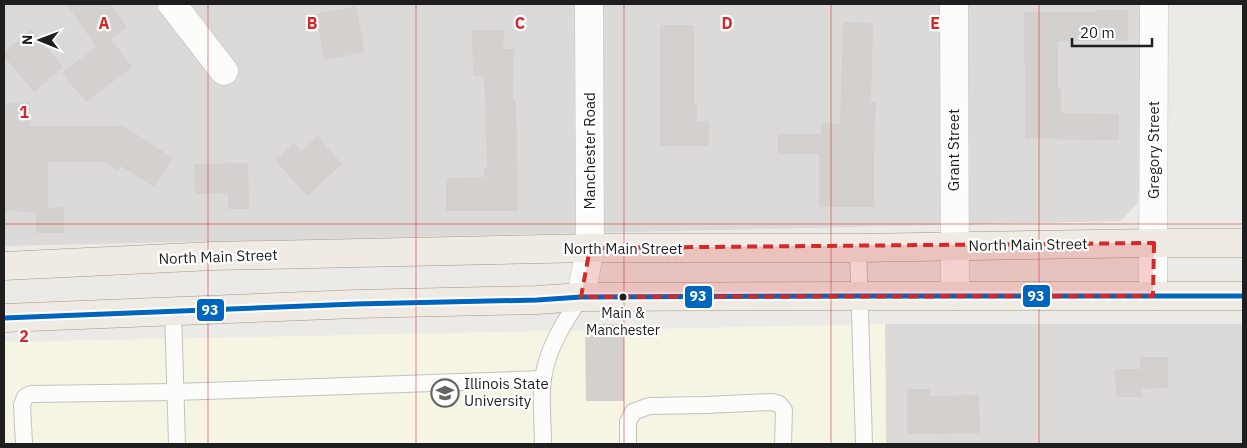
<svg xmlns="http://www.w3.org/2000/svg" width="1247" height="448" font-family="'IBM Plex Sans',sans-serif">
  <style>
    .residential { fill: #dbdad8 }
    .education { fill: #f6f4e2 }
    .building { fill: #d3d0cd }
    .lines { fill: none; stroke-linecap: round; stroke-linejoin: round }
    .lane-casing { stroke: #c3c2c1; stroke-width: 18 }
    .street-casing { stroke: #c3c2c1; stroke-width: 29 }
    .primary-casing { stroke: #a29583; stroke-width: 29 }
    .lane { stroke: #fcfcfb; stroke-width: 16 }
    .street { stroke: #fcfcfb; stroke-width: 28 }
    .primary { stroke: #f0eae4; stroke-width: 28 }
    .bus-1-casing { stroke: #fff; stroke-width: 9 }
    .bus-1 { stroke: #0065bd; stroke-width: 5 }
    .marked { fill: #d62828; fill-opacity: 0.2; stroke: #d62828; stroke-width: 4; stroke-dasharray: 10 6; stroke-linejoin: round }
    .grid { fill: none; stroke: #d62828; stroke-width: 1; stroke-opacity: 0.55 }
    .bus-dot { fill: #1e1e1e; stroke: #fff; stroke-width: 2 }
    .labels { text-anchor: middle; stroke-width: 4.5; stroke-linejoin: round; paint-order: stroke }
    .bus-label { font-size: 14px; fill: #1e1e1e; stroke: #fff }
    .street-label { font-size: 15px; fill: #1e1e1e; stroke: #fff }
    .poi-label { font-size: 15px; fill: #1e1e1e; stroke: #fff; text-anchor: start }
    .grid-label { font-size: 16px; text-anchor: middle; font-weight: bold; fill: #d62828; stroke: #fff; stroke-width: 4.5; stroke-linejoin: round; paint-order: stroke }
    .line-badge { stroke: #fff; stroke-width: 2 }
    .badge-label { font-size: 14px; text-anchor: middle; font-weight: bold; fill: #fff }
  </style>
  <rect width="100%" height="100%" fill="#eceae7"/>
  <g class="residential">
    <polygon points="4,4 1142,4 1143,173 1138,193 1138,202 1123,219 1120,221 4,246"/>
    <polygon points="885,324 1243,324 1243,444 886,444"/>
  </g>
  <polygon class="education" points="885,324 886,444 4,444 4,342"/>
  <g class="building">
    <polygon points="66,4 110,4 127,27 111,39 132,67 86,102 62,73 96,46"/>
    <polygon points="356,6 365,52 324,60 316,14"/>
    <polygon points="1096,10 1128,10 1128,41 1058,41 1058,88 1061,88 1061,113 1119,114 1119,140 1025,139 1025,66 1024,66 1024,12 1096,12"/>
    <polygon points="843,22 873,23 871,102 876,102 874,151 874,207 819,207 819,154 778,154 778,134 821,134 822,123 840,124"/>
    <polygon points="660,25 694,25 694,104 697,104 697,121 709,121 709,146 660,146"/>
    <polygon points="31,29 63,67 34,92 4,56 4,52"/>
    <polygon points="472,30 504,30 503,49 514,49 513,100 516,100 518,211 446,211 446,178 484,177 484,167 487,167 484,76 473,76"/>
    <polygon points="30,102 30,126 124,126 173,158 154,187 121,166 118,171 104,162 48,162 48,208 64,207 64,233 36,233 36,212 4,211 4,103"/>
    <polygon points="318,136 342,164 307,196 275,160 294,143 301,151"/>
    <polygon points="248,163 249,209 228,209 228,193 195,194 194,164"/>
    <polygon points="585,324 624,324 624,401 586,401"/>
    <polygon points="1140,357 1168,357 1168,388 1142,389 1143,397 1116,397 1115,369 1140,369"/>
    <polygon points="907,389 930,389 930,396 979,395 980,433 907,434"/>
  </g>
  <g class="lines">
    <g class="lane-casing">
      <g id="lane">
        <polyline points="858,248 864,444"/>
        <polyline points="173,311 177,444"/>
        <polyline points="24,444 22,405 25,397 31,394 175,392 543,379"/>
        <path d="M 543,444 C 543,424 540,397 543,378 C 548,347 564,322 581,297"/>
        <polyline points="628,444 628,422 633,412 649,406 706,405 772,402 779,404 784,410 783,444"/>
      </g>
    </g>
    <g class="street-casing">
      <g id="street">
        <polyline points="172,4 224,71"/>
        <polyline points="954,4 955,296"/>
        <polyline points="1153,296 1154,4"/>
        <polyline points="581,297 590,248 589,4"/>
      </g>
    </g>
    <g class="primary-casing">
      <g id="primary">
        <polyline points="4,266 213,256 590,248 858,248 1154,243 1243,243"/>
        <polyline points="4,318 356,304 537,300 581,297 860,296 1243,296"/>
      </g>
    </g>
    <use href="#lane" class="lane"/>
    <use href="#street" class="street"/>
    <use href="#primary" class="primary"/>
    <g class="bus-1-casing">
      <polyline id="bus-1" points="4,318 356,304 537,300 581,297 860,296 1243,296"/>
    </g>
    <use href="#bus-1" class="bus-1"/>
  </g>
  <path class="marked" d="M 1154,243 L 1153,296 L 581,297 L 590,248 Z"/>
  <path class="grid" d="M 208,4 L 208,444M 416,4 L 416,444M 624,4 L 624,444M 831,4 L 831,444M 1039,4 L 1039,444M 4,224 L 1243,224"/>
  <defs>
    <g id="university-ring" transform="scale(1.4375)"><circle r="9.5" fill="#fff" stroke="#666564" stroke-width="1.5"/><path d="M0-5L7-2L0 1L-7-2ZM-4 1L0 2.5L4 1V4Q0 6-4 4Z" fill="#666564"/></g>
  </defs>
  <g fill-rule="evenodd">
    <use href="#university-ring" x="445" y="393"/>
  </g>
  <circle class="bus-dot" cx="623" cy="297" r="4.5"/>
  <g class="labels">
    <g class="bus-label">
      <text x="623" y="318">Main &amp;<tspan x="623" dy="17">Manchester</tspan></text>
    </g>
    <g class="street-label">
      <text transform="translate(954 150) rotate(-90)" y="5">Grant Street</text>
      <text transform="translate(1154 150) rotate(-90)" y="5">Gregory Street</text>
      <text transform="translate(590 151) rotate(-90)" y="5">Manchester Road</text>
      <text transform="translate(1028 245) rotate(-1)" y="5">North Main Street</text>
      <text x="623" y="254">North Main Street</text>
      <text transform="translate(218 257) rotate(-2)" y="5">North Main Street</text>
    </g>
    <g class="poi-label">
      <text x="464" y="389">Illinois State<tspan x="464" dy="17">University</tspan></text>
    </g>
  </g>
  <g class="grid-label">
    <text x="104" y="29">A</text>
    <text x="312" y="29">B</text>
    <text x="520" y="29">C</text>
    <text x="727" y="29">D</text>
    <text x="935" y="29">E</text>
    <text x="24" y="118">1</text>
    <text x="24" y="342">2</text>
  </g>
  <g class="line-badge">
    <rect x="1022" y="284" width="29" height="24" rx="5" fill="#0065bd"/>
    <rect x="684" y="285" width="29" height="24" rx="5" fill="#0065bd"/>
    <rect x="196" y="298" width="29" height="24" rx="5" fill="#0065bd"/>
  </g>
  <g class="badge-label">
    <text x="1036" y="301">93</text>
    <text x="698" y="301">93</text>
    <text x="210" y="315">93</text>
  </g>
  <rect width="1247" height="448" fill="none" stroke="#1e1e1e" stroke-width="10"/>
  <g transform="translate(40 40) rotate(271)" stroke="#ffffff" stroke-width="4" paint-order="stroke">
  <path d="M0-4L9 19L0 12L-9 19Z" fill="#1e1e1e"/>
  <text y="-8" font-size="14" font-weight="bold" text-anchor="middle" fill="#1e1e1e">N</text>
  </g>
  <path d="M1072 38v8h80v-8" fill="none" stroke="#1e1e1e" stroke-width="2.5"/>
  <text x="1080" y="38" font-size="15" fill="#1e1e1e" stroke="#ffffff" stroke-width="4" paint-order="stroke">20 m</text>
</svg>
